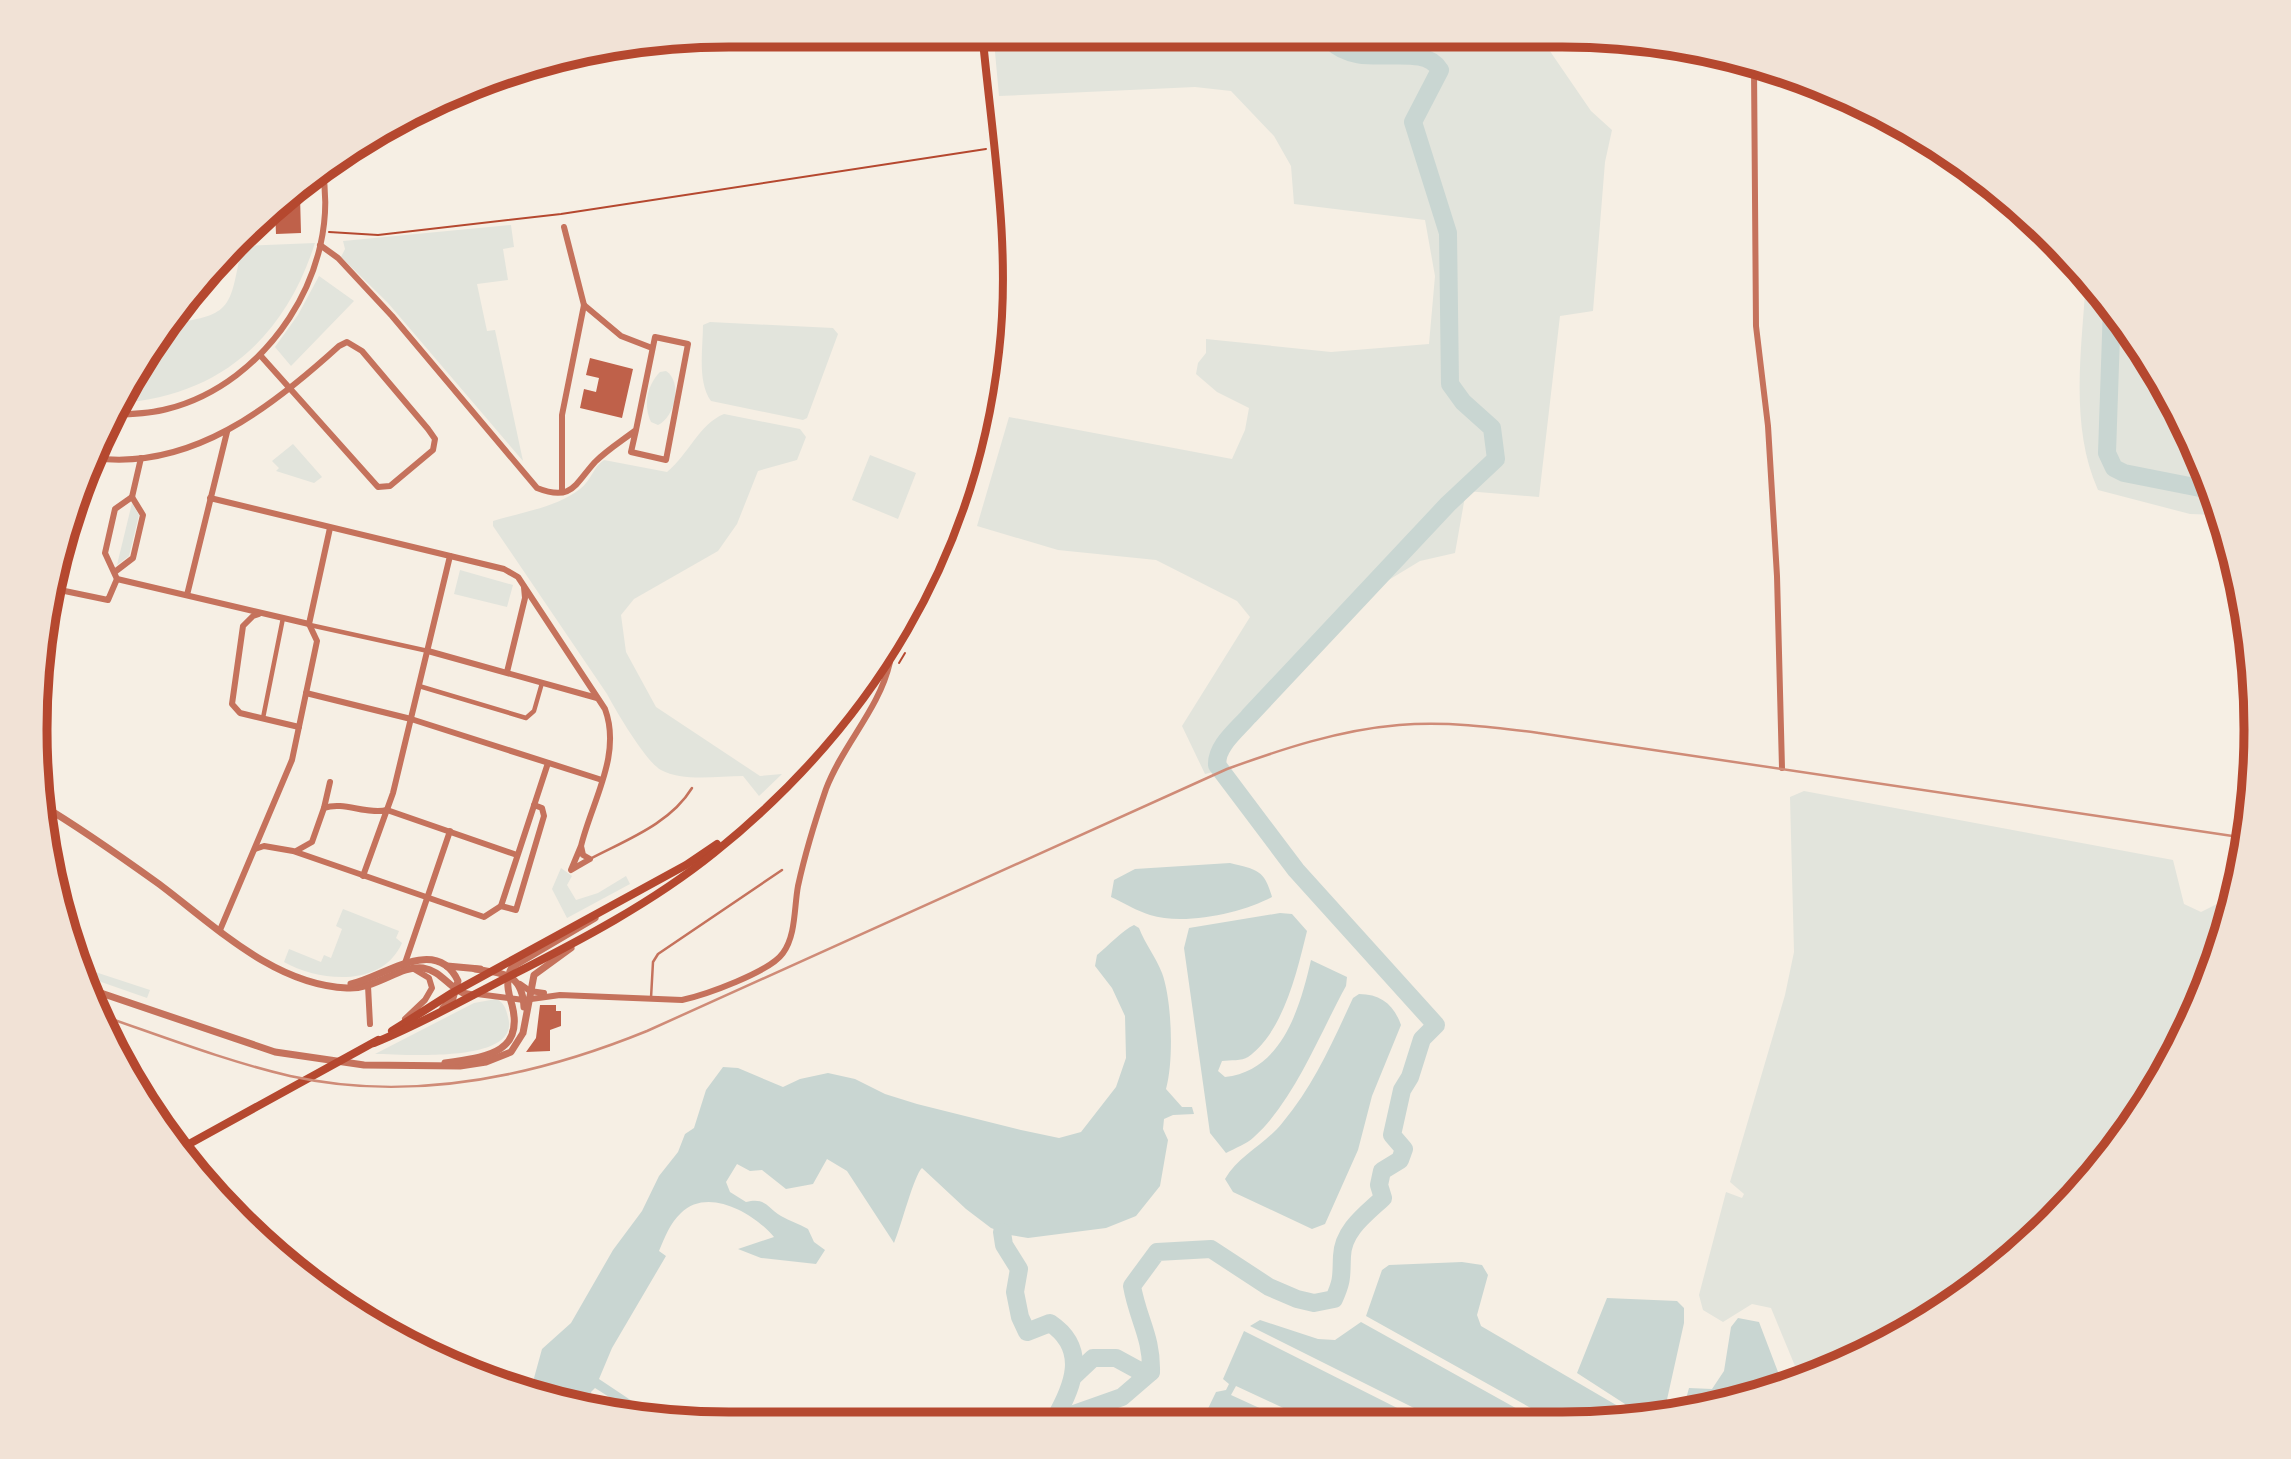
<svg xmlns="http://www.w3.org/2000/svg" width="2291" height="1459" font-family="Commissioner,sans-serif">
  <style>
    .green { fill: #e2e4dc }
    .water { fill: #c9d6d2 }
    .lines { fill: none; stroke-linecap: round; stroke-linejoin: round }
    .river { stroke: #c9d6d2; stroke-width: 18 }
    .building { fill: #bf614a }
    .path { stroke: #b5482f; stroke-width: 2 }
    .service { stroke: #c5725c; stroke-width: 2.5 }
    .pedestrian { stroke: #c5725c; stroke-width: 4.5 }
    .minor { stroke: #c5725c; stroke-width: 6 }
    .tertiary { stroke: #c5725c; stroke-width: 7 }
    .secondary { stroke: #b5482f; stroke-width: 8 }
    .rail { stroke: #cf8b77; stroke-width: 2.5 }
    .rim { fill: none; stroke: #b5482f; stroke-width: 9 }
  </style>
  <rect width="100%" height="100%" fill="#f6efe4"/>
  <g class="green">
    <polygon points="994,41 1543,41 1591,111 1612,130 1605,162 1593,311 1560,316 1539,497 1466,491 1455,553 1420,561 1387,581 1228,740 1226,769 1205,774 1182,726 1250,617 1237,601 1156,560 1058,550 977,526 1009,417 1232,459 1245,430 1249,408 1217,392 1196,374 1198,363 1206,353 1206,339 1331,352 1429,344 1435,276 1425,220 1294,204 1291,166 1274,136 1231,91 1195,87 999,96"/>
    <polygon points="511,225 514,247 503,249 508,280 477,284 487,331 495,330 523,461 388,303 341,257 345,249 343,241"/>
    <path d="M 315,243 C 285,337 220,397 118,403 L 128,383 L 167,324 C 234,315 229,309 242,246 Z"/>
    <polygon points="319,276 354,301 291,366 275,347 298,315"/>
    <path d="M 2086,278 L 2112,306 L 2184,422 L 2219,515 L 2190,514 L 2098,490 C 2069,425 2082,348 2086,278 Z"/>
    <path d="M 710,322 L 833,328 L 838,334 L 807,418 L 803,420 L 711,401 C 697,382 703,348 703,325 Z"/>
    <path d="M 666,371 C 683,382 675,417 658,425 L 651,422 C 643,405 647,385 660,372 Z"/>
    <path d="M 724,414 L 800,429 L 806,437 L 797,460 L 758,471 L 737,524 L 718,551 L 634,599 L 621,615 L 626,652 L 656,707 L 760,776 L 782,774 L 759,796 L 743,776 C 718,776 683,782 661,770 C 646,762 616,711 607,694 L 493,526 L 493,521 C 522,512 555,508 580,489 C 591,481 593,467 604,460 L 667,472 C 689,454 699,424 724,414 Z"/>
    <polygon points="293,444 322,477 314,483 276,471 279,468 272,461"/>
    <polygon points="870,455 916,473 898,519 852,500"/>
    <polygon points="132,503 139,515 129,556 117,565"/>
    <polygon points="460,570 513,585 507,607 454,594"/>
    <polygon points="1804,791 2173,860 2184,904 2201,912 2223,901 2225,883 2235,885 2219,952 2163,1076 2084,1187 1985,1280 1869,1352 1800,1378 1771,1308 1752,1304 1723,1322 1703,1310 1699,1295 1726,1192 1742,1198 1744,1194 1730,1182 1785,995 1794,952 1790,797"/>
    <polygon points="561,868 572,876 567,885 576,900 598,893 626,876 630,884 567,918 552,889"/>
    <path d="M 343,909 L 399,931 L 396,938 L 402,943 C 382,988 320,982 284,962 L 289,949 L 321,962 L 324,955 L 331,958 L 342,929 L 336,926 Z"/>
    <polygon points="83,968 150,990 147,998 87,977"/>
    <path d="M 496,999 C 504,1002 506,1009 508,1017 C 522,1065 402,1054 375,1054 L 474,1003 Z"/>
  </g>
  <g class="water">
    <path d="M 1230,863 C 1257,870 1264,869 1272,897 C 1242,913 1184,926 1150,915 C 1137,911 1124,903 1111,897 L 1114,880 L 1135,869 Z"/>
    <path d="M 1280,913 L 1292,914 L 1307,931 C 1297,971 1284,1031 1248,1057 C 1242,1061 1230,1060 1222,1061 L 1218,1071 L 1225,1077 C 1282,1071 1300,1008 1311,960 L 1347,977 L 1346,986 C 1320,1033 1294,1101 1254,1137 C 1247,1144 1235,1148 1226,1153 L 1210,1133 L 1184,948 L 1189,928 Z"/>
    <path d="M 1134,925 L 1139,928 C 1145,944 1156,957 1162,973 C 1172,1000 1174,1061 1166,1089 L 1182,1107 L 1192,1107 L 1194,1114 L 1173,1115 L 1164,1119 L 1163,1129 L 1168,1140 L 1160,1186 L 1136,1216 L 1106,1228 L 1028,1238 L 1010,1235 L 991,1228 L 966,1209 L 922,1168 C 914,1175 901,1227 894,1243 L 847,1171 L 827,1159 L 813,1184 L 786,1189 L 762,1170 L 750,1171 L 737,1164 L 726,1182 L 730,1192 L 746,1202 C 766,1197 767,1208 781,1216 C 790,1221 799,1224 808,1229 L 814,1242 L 825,1250 L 816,1264 L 761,1258 L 738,1249 L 774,1237 C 755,1214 708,1186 681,1213 C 670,1223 665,1237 659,1251 L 666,1256 L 612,1348 L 599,1379 L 656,1417 L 628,1409 L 595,1388 L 591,1392 L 593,1400 L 600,1408 L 531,1389 L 542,1349 L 571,1323 L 613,1250 L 642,1211 L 659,1176 L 678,1152 L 685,1134 L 694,1128 L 706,1090 L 723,1067 L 738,1068 L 783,1087 L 800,1079 L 828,1073 L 855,1079 L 885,1094 L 917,1104 L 1021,1130 L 1059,1138 L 1081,1132 L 1116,1087 L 1126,1058 L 1125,1016 L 1112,988 L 1095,966 L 1097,955 C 1108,946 1123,930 1134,925 Z"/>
    <path d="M 1359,994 C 1381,994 1394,1005 1401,1025 L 1372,1096 L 1358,1150 L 1325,1224 L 1312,1229 L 1233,1192 L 1225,1179 C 1239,1155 1266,1144 1283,1122 C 1314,1085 1333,1041 1353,998 Z"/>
    <polygon points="1462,1262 1482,1265 1488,1275 1477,1315 1481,1326 1623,1409 1625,1404 1577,1373 1607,1298 1677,1301 1684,1308 1684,1323 1664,1413 1651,1415 1633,1406 1630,1413 1638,1417 1607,1423 1556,1422 1366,1316 1382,1270 1389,1265"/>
    <polygon points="1738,1318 1759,1322 1783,1385 1742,1400 1683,1410 1689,1388 1712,1389 1724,1371 1731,1327"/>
    <polygon points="1260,1320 1318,1339 1335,1340 1361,1322 1541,1422 1442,1422 1250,1326"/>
    <polygon points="1244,1331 1425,1422 1311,1421 1236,1386 1231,1395 1288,1421 1202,1421 1216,1392 1226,1390 1229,1384 1223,1379"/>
  </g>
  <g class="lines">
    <g class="river">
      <polyline points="2112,306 2107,453 2114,468 2124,473 2210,490"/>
      <path d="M 1002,1232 L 1004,1245 L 1019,1269 L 1015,1292 L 1020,1317 L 1027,1332 L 1050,1323 C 1089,1349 1073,1387 1054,1420"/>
      <polyline points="1075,1375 1093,1358 1116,1358 1138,1370 1151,1372"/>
      <path d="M 1057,1420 L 1122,1397 L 1151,1372 C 1152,1337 1138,1320 1132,1286 L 1157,1252 L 1211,1249 L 1269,1287 L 1297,1299 L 1314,1303 L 1334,1299 C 1343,1279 1341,1276 1342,1256 C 1343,1230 1366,1214 1383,1198 L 1379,1185 L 1382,1171 L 1400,1160 L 1404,1149 L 1392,1135 L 1402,1090 L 1410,1077 L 1422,1039 L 1436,1025 L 1296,870 L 1217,765 C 1216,746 1237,730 1249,716 L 1448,504 L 1496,459 L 1492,428 L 1463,402 L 1450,384 L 1448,233 L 1413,122 L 1440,70 C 1422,39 1361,72 1331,41"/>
    </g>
  </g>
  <g class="building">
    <polygon points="300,196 301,233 276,234 275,210 294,209 293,197"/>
    <polygon points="590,358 633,369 622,418 580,408 584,389 596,392 599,378 586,375"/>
    <polygon points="540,1005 556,1005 556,1011 561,1011 561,1026 550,1030 550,1051 526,1052 536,1038"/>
  </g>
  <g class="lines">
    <g class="path">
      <polyline points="329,232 378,235 561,214 986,149"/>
      <polyline points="899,663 905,653"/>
    </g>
    <g class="service">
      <path d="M 590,859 C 626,840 670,824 692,788"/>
      <polyline points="651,998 653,962 658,954 782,870"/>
    </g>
    <g class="pedestrian">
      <polyline points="310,625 428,651"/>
      <polyline points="419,686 526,718 534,711 542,683"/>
      <polyline points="263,718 283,618"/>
    </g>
    <g class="minor">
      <polyline points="1754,68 1756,326 1768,426 1777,576 1782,768"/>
      <path d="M 320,245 L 338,258 L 392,316 L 537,488 C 572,502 575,484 595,462 C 607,450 623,440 636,430 L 655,337 L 688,344 L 666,460 L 631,452 L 636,430"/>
      <polyline points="584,305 621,336 652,348"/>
      <path d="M 113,415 C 131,414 149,414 167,409 C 267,384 342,271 322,168"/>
      <path d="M 94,458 C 191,471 272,407 339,346 L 347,342 L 362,351 L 428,429 L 435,439 L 433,450 L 390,486 L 378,487 L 260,355"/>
      <polyline points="562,492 562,415 584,305 564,227"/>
      <polyline points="132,497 141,458"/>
      <path d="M 210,498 L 504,569 L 518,577 L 605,709 C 622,755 592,801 581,846 L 583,855 L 590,859 L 571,870 L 581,846"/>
      <polyline points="116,571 133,558 143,515 132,497"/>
      <polyline points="117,579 309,624"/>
      <polyline points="117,579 105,553 115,509 132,497"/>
      <polyline points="55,589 108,600 117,579"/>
      <polyline points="187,595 227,432"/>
      <polyline points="259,614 253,616 243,626 232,704 240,713 299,727"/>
      <polyline points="428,651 597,698"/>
      <polyline points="507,672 525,598 524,587"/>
      <polyline points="306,693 411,719 602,780"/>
      <polyline points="324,808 330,782"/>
      <polyline points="255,849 264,846 293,851 484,917 501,906 548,763"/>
      <path d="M 296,851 L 312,842 L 324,808 C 344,801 366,815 387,810 L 517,855"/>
      <polyline points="363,876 393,793 450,556"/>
      <polyline points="501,906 516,910 544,816 542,808 534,805"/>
      <polyline points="220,930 292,760 317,641 309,624 330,528"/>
      <polyline points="404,966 450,831"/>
      <polyline points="520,984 530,991 544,993"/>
      <polyline points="368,986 370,1024"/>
      <path d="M 477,994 L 524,1000 L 560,995 L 682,1000 C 705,995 770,972 783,953 C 796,935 794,908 798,886 C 805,854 815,821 826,789 C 843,744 879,710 890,662"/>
      <polyline points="405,1019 425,1000 432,988 429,978 414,969"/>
    </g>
    <g class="tertiary">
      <path d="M 40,804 C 82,829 120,856 159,884 C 215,926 274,985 347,988 C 375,990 400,965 423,968 C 444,971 451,994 473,995"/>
      <polyline points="447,966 480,969"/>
      <path d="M 475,969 C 504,974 522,973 524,1007"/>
      <path d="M 351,984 C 382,978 436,934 458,981 L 453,998 L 443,1008"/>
      <polyline points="92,990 275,1052 364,1065 460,1066 486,1062 511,1052 523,1033 534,975 571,948"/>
      <path d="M 445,1063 C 482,1057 525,1055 512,1005 C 508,992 505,980 512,967 L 595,918"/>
    </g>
    <g class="secondary">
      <polyline points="392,1031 452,993 686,865 717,844"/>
      <path d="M 374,1043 C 421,1024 463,1000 508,977 C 579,941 652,903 714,853 C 873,725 976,556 999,352 C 1011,249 993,144 983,41"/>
      <polyline points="180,1149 378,1040"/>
    </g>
    <path class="rail" d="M 103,1016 C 164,1037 226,1061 290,1076 C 411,1103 534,1077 647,1031 L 1227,769 C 1282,749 1339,730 1399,725 C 1446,721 1492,727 1539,733 L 2246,838"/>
  </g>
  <path d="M0 0H2291V1459H0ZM729 47H1562A682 682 0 0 1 2244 729V730A682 682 0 0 1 1562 1412H729A682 682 0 0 1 47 730V729A682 682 0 0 1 729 47Z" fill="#f1e2d6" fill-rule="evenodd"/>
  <path class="rim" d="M729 47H1562A682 682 0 0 1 2244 729V730A682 682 0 0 1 1562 1412H729A682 682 0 0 1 47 730V729A682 682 0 0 1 729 47Z"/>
</svg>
